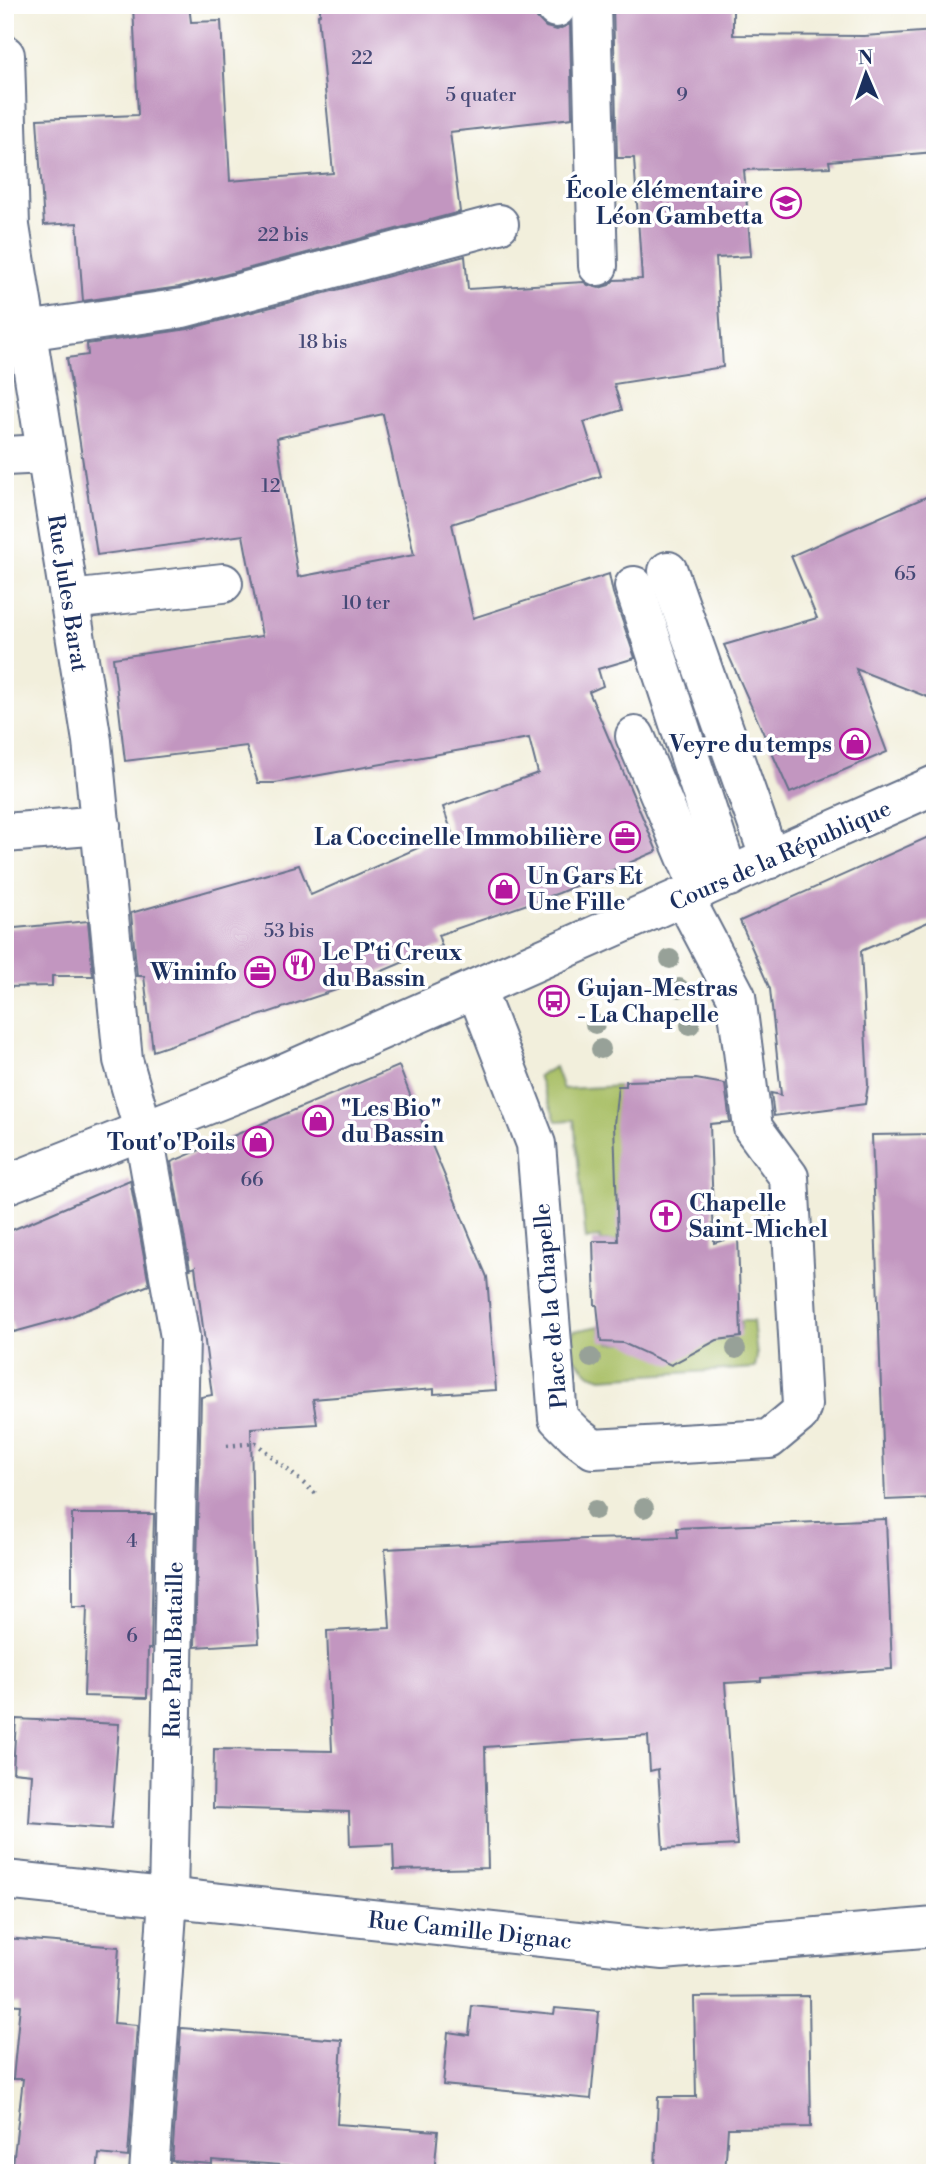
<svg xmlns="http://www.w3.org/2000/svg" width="940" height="2178" font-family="'Libre Bodoni',serif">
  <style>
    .green { fill: #a7be64; stroke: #617661; stroke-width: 2 }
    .building { fill: #c296c0; fill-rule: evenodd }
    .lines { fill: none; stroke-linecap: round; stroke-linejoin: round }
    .minor-casing { stroke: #66728a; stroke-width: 42 }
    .major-casing { stroke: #66728a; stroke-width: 42 }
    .path { stroke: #66728a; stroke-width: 4.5; stroke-dasharray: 2 5; stroke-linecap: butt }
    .minor { stroke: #fff; stroke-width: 38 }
    .major { stroke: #fff; stroke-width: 38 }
    .tree { fill: #97a198 }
    .labels { text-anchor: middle; stroke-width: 7; stroke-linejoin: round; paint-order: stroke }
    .number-label { font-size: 19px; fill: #454976 }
    .poi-label { font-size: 23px; font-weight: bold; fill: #1b2f5e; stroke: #fff; text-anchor: end }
    .street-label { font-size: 23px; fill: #1b2f5e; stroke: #fff }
  </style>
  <rect width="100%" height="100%" fill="#fff"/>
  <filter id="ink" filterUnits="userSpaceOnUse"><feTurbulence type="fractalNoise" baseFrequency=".0143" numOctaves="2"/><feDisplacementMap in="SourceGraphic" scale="14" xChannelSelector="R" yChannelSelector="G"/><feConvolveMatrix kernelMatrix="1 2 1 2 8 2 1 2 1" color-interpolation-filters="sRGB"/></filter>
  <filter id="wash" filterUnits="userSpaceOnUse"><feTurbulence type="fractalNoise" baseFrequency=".00686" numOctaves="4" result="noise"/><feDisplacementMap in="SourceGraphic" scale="28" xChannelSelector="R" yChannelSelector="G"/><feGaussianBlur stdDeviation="1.57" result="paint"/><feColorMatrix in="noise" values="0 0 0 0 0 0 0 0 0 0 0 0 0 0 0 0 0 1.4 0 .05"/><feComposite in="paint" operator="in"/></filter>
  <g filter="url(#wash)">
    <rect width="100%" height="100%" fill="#f2efdc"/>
    <g class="green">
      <polygon points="555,1067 563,1089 622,1086 627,1241 601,1241 600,1237 586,1240 574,1120 556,1121 538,1076"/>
      <polygon points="741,1321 753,1321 757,1356 755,1368 601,1378 590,1374 569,1353 573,1331 600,1326 601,1335 610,1343 715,1340 733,1338 741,1329"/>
    </g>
    <g id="blocks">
      <g class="building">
        <polygon points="133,5 189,5 191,22 221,21 230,181 333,173 318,15 320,14 320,5 534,5 537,18 546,27 557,30 570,24 572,118 450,132 460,212 179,287 83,301 77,223 44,225 37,119 138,115"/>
        <path d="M 613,5 L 733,5 L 733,35 L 864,36 L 935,31 L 935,152 L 829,161 L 830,167 L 744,170 L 751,256 L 716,258 L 723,367 L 614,384 L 622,410 L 584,422 L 601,476 L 452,524 L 473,618 L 609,574 L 613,593 L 635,658 L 598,669 L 603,686 L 589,692 L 657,851 L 559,893 L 438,935 L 442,946 L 342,988 L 153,1051 L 144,976 L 137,976 L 131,913 L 299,865 L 311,895 L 452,833 L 443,807 L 538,773 L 529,738 L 275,783 L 258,783 L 246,746 L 125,761 L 113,658 L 262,636 L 243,535 L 97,555 L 67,358 L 88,355 L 87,344 L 188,329 L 465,256 L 468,289 L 584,282 L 588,285 L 599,288 L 609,285 L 614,280 L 642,279 L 634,158 L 617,158 ZM 383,414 L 414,555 L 298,577 L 277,438 Z"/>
        <polygon points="935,493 935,700 856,669 887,752 790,793 724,645 817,618 791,556"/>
        <polygon points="935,834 935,919 861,951 868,1085 865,1104 774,1116 771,1093 781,1095 770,989 740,921"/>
        <polygon points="88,921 93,976 52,976 52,986 5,987 5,929"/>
        <polygon points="399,1066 415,1108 416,1107 487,1277 496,1390 434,1394 434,1389 313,1399 317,1424 251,1428 253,1542 259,1643 195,1647 201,1397 212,1395 195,1267 190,1269 171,1162"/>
        <polygon points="696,1079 725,1084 730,1122 710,1124 714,1243 738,1236 741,1337 717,1340 671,1365 623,1343 601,1342 597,1305 595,1305 593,1241 618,1241 614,1124 618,1086 626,1086 626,1081"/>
        <polygon points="935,1134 935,1498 885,1500 872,1135"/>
        <polygon points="130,1180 149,1285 69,1317 14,1332 5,1304 5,1233"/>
        <polygon points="72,1514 154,1514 151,1649 148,1649 147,1698 84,1696 87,1607 72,1607"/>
        <polygon points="886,1519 892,1669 761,1678 761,1681 725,1683 737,1845 663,1849 658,1769 650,1771 648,1736 485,1747 488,1868 394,1870 393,1844 350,1846 349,1812 213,1808 214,1749 332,1751 327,1631 390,1628 385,1549 586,1539 678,1537 677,1528"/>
        <polygon points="16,1719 119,1724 111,1829 29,1823 32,1774 13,1772"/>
        <polygon points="5,1938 119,1947 114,2023 137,2025 128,2157 99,2154 97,2173 12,2173 23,2079 13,2079 20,2005 5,2004"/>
        <polygon points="809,1996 811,2127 728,2128 725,2173 655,2169 658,2097 696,2097 694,1997"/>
        <polygon points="472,2006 554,2014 555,2008 599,2012 591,2099 443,2085 448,2032 469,2035"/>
        <polygon points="181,2028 342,2040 337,2124 438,2131 434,2173 397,2173 212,2160 212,2164 172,2161"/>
      </g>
    </g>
  </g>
  <g filter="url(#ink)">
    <use href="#blocks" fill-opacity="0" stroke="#66728a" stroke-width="2"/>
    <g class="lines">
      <g class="minor-casing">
        <g id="minor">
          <polyline points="556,5 556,8"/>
          <polyline points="591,5 598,266"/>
          <polyline points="5,55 10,226 92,741 123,1060 143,1129 180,1337 168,1898 149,2173"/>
          <polyline points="5,331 26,331 183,308 499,224"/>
          <polyline points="5,456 46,454"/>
          <polyline points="668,571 770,859"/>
          <polyline points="634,586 729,877"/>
          <polyline points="70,600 223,583"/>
          <polyline points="635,736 700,890"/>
          <polyline points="5,833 101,825"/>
          <polyline points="476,989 536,1144 558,1418 576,1436 593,1449 769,1439 799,1414 802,1405 789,1177 753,1128 736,996 684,897"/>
          <polyline points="5,1880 663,1950 935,1927"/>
        </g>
      </g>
      <g class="major-casing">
        <polyline id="major" points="5,1185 255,1086 935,785"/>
      </g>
      <polyline class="path" points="227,1446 256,1443 316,1494"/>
      <use href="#minor" class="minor"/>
      <use href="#major" class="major"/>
    </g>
    <g class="tree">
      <circle cx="670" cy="959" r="10"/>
      <circle cx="679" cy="988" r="10"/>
      <circle cx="587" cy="992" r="10"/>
      <circle cx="595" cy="1024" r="10"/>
      <circle cx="690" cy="1025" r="10"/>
      <circle cx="601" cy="1049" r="10"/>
      <circle cx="736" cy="1349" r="10"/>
      <circle cx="591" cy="1358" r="10"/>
      <circle cx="644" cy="1508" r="10"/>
      <circle cx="595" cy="1510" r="10"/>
    </g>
  </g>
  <defs>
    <g id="school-ring" transform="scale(1.575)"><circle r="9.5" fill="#fff" stroke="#b5179e" stroke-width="1.5"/><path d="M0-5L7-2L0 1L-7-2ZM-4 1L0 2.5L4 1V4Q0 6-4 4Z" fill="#b5179e"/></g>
    <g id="shop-ring" transform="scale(1.575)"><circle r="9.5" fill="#fff" stroke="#b5179e" stroke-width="1.5"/><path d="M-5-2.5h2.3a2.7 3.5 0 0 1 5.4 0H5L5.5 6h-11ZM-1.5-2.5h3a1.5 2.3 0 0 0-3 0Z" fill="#b5179e"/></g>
    <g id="office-ring" transform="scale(1.575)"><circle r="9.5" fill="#fff" stroke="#b5179e" stroke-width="1.5"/><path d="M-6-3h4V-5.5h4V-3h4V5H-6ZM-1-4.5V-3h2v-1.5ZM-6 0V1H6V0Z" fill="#b5179e"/></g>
    <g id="restaurant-ring" transform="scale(1.575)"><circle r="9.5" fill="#fff" stroke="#b5179e" stroke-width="1.5"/><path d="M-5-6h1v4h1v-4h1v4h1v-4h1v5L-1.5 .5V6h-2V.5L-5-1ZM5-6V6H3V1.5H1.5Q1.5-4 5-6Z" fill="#b5179e"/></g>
    <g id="bus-ring" transform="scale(1.575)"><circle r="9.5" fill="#fff" stroke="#b5179e" stroke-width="1.5"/><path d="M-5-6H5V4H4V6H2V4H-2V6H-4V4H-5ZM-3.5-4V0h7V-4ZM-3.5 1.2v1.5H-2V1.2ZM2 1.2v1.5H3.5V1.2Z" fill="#b5179e"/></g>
    <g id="church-ring" transform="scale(1.575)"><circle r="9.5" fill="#fff" stroke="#b5179e" stroke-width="1.5"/><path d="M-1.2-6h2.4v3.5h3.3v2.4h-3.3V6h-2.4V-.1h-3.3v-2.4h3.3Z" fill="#b5179e"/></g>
  </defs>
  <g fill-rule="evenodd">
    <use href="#school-ring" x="786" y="203"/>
    <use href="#shop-ring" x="855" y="744"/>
    <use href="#office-ring" x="625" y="837"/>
    <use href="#shop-ring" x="504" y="889"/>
    <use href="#restaurant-ring" x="299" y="965"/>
    <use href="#office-ring" x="260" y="972"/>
    <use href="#bus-ring" x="554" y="1001"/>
    <use href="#shop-ring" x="318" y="1121"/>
    <use href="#shop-ring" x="258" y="1142"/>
    <use href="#church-ring" x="666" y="1216"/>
  </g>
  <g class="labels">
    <g class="number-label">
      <text x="362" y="64">22</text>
      <text x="481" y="101">5 quater</text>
      <text x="682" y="101">9</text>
      <text x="283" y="241">22 bis</text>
      <text x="323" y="348">18 bis</text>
      <text x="271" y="492">12</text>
      <text x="905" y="580">65</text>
      <text x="366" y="609">10 ter</text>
      <text x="289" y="937">53 bis</text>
      <text x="252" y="1186">66</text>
      <text x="132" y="1547">4</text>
      <text x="132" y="1642">6</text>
    </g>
    <g class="poi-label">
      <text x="763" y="198">École élémentaire<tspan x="763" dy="26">Léon Gambetta</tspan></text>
      <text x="832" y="752">Veyre du temps</text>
      <text x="602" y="845">La Coccinelle Immobilière</text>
      <text x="527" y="884" text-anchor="start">Un Gars Et<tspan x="527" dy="26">Une Fille</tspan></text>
      <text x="322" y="960" text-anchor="start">Le P'ti Creux<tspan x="322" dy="26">du Bassin</tspan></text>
      <text x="237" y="980">Wininfo</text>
      <text x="577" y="996" text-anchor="start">Gujan-Mestras<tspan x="577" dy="26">- La Chapelle</tspan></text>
      <text x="341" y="1116" text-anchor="start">"Les Bio"<tspan x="341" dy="26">du Bassin</tspan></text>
      <text x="235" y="1150">Tout'o'Poils</text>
      <text x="689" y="1211" text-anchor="start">Chapelle<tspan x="689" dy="26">Saint-Michel</tspan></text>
    </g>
    <g class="street-label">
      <text transform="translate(68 593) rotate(81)" y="8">Rue Jules Barat</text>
      <text transform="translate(780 855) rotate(-24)" y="8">Cours de la République</text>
      <text transform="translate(550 1306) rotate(-95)" y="8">Place de la Chapelle</text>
      <text transform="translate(173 1650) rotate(-89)" y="8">Rue Paul Bataille</text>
      <text transform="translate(470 1930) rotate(6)" y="8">Rue Camille Dignac</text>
    </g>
  </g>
  <rect width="940" height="2178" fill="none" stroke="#fff" stroke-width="28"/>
  <g transform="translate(866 74) rotate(358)" stroke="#ffffff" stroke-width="5" paint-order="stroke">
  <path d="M0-5L12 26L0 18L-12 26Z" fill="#1b2f5e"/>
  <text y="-10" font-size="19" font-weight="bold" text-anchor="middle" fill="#1b2f5e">N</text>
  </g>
</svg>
